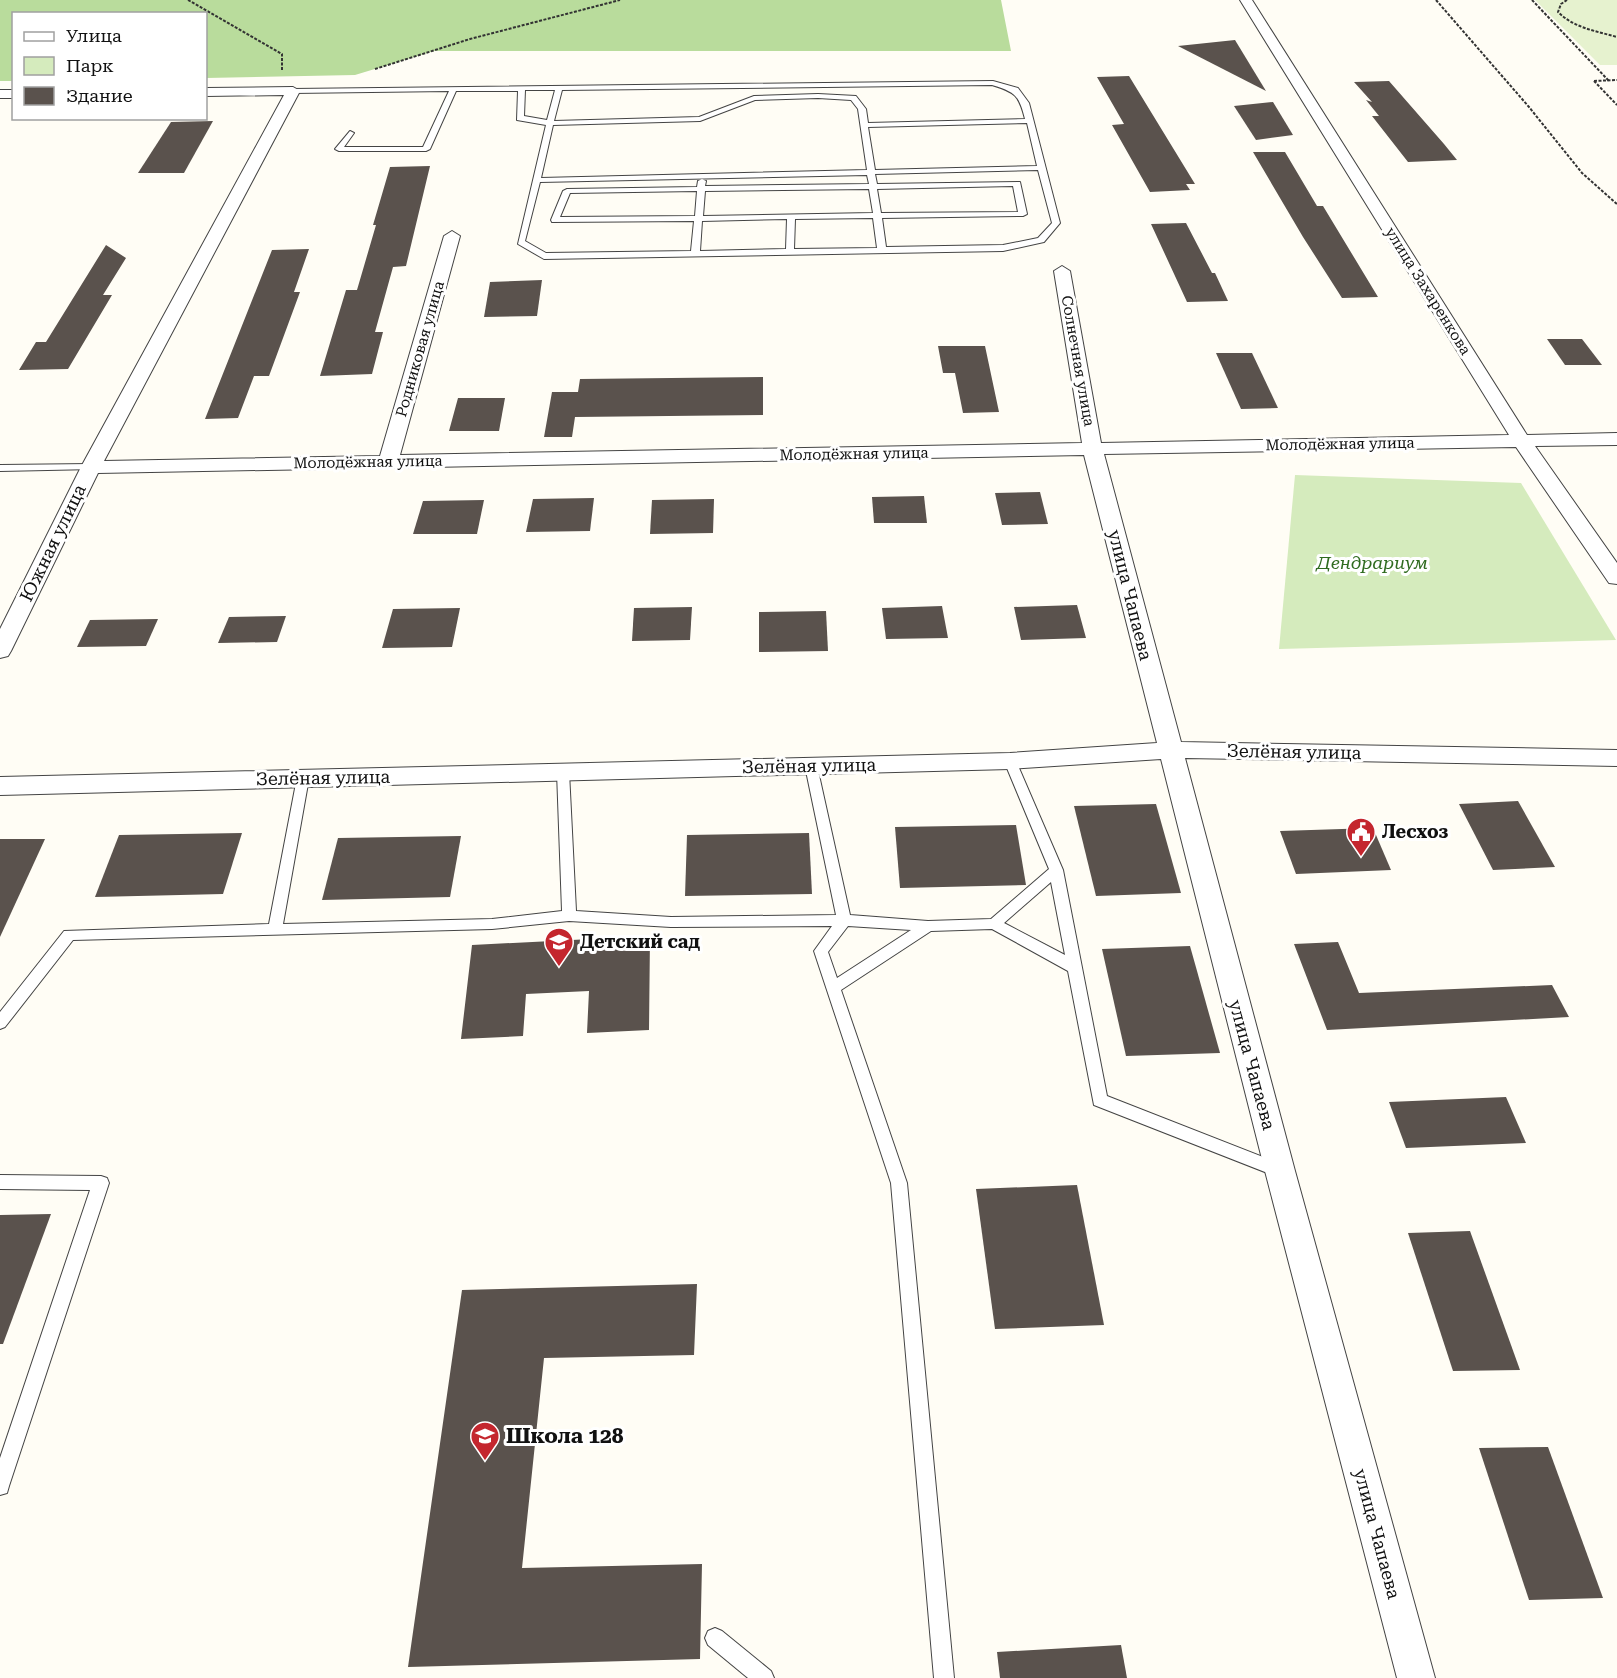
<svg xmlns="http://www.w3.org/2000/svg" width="1617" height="1678" font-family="'Roboto Serif',serif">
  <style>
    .green { fill: #d5ebbd }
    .forest { fill: #b9dc9c }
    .pitch { fill: #e6f2cf }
    .building { fill: #5a524d }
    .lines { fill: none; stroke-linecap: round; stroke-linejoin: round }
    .service-casing { stroke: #444; stroke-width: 2 }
    .minor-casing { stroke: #444; stroke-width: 2 }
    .path { stroke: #333; stroke-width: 2; stroke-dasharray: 3 1.5; stroke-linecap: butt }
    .service { fill: #fff; fill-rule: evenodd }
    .minor { fill: #fff; fill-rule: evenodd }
    .labels { text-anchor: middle; stroke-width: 6; stroke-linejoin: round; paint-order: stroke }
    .far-street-label { font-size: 15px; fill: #111; stroke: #fff }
    .street-label { font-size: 18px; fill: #111; stroke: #fff }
    .park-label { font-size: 18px; font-style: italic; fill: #2f6b1f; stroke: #fff }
    .poi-label { font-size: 18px; font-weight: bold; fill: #111; stroke: #fff; text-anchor: start }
    .near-poi-label { font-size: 21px; font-weight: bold; fill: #111; stroke: #fff; text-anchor: start }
  </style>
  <rect width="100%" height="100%" fill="#fffdf5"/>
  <polygon class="green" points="1295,475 1521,483 1616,640 1279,649"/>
  <polygon class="forest" points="0,0 1001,0 1011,51 434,51 355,75 206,78 206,14 14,14 13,81 0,81"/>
  <polygon class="pitch" points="1535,0 1617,0 1617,65 1600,65"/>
  <g class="building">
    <polygon points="1235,40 1266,91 1178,46"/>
    <polygon points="1129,76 1195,184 1186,184 1190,190 1150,192 1112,125 1124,124 1097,77"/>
    <polygon points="1389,81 1444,144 1457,160 1408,162 1372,116 1379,116 1366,100 1372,102 1354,82"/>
    <polygon points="1273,102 1293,135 1256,140 1234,106"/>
    <polygon points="213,121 184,173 138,173 171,122"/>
    <polygon points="1253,152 1285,152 1317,206 1323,206 1378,297 1342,298 1303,237"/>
    <polygon points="430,166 406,266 393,267 375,332 383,332 372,374 320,376 346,290 357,290 376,225 373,225 390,167"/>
    <polygon points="1186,223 1212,273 1215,273 1228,301 1187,302 1151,224"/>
    <polygon points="106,245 126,258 103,295 112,295 68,369 19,370 36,342 46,342"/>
    <polygon points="309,249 294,292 300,292 269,376 254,376 238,418 205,419 272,250"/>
    <polygon points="542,280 537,316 484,317 490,282"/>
    <polygon points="1547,339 1582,339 1602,365 1565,365"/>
    <polygon points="938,346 985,346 999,412 963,413 955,373 943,373"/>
    <polygon points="1216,353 1252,353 1278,408 1241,409"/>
    <polygon points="763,377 763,415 575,417 572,437 544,437 552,392 578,392 580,379"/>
    <polygon points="458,398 505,398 499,431 449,431"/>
    <polygon points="1040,492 1048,524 1002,525 995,493"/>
    <polygon points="924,496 927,523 874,523 872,497"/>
    <polygon points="594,498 590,531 526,532 533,499"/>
    <polygon points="714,499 713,533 650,534 652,500"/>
    <polygon points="484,500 477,534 413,534 423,501"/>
    <polygon points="1077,605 1086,638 1021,640 1014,607"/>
    <polygon points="942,606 948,638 886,639 882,608"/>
    <polygon points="692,607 690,640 632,641 634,608"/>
    <polygon points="460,608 452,647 382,648 393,609"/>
    <polygon points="826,611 828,651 759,652 759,612"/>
    <polygon points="286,616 277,642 218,643 229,617"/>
    <polygon points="158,619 146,646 77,647 90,620"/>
    <polygon points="1518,801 1555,867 1493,870 1459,804"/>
    <polygon points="1156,804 1181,893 1096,896 1074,806"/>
    <polygon points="1016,825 1026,885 900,888 895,827"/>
    <polygon points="1373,828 1391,870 1296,874 1280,831"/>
    <polygon points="242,833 223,894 95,897 119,835"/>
    <polygon points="809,833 812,894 685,896 687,835"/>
    <polygon points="461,836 450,897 322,900 338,838"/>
    <polygon points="0,839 45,839 0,937"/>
    <polygon points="650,936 649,1030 587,1033 589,991 526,994 523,1036 461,1039 472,945"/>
    <polygon points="1338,942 1359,993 1552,985 1569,1017 1327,1030 1294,944"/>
    <polygon points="1190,946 1220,1053 1126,1056 1102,949"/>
    <polygon points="1506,1097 1526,1143 1406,1148 1389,1102"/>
    <polygon points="1077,1185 1104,1325 995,1329 976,1189"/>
    <polygon points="51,1214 3,1344 0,1344 0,1215"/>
    <polygon points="1470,1231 1520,1370 1453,1371 1408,1233"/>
    <polygon points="697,1284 694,1355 544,1358 522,1568 702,1564 700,1659 408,1667 462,1290"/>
    <polygon points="1548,1447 1603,1598 1529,1600 1479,1448"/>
    <polygon points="1121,1645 1127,1678 1000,1678 997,1652"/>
  </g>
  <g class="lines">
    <g class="service-casing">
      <g id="service">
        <path d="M 993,81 L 1018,88 L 1029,103 L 1060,223 L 1044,242 L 1003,251 L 544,259 L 518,244 L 546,125 L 517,120 L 518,91 L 456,91 L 430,149 L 426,151 L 339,151 L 335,149 L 350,131 L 354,133 L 344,147 L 423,147 L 449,91 L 293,93 L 289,91 L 293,89 ZM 992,85 C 1015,92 1019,95 1025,119 L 868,123 L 866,109 L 856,96 L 818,94 L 754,96 L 699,117 L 554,121 L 562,90 ZM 525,90 L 555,90 L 547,120 L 524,116 ZM 818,98 L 851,100 L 858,109 L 867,170 L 541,178 L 553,125 L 700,121 L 755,100 ZM 1027,123 L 1037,166 L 875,170 L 868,127 ZM 1038,170 L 1052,223 L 1038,238 L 1003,245 L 886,247 L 882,218 L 1023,216 L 1027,214 L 1020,182 L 877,184 L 875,174 ZM 867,175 L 869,184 L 705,186 L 706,181 L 702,179 L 698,181 L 697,187 L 567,189 L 563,191 L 551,220 L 552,222 L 694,221 L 691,251 L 546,253 L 525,241 L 540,182 ZM 1013,186 L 1018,212 L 881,213 L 877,189 ZM 869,189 L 873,213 L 703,216 L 705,191 ZM 697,191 L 695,216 L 560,217 L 570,193 ZM 873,218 L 877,248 L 794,249 L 795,219 ZM 787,219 L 786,249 L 700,251 L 702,221 Z"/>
        <polygon points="91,464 95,465 95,469 0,471 0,465"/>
        <path d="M 1010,757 L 1016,761 L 1063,870 L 1107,1096 L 1286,1166 L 1288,1171 L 1286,1176 L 1280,1178 L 1094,1105 L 1068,971 L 992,929 L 931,931 L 841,990 L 907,1183 L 954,1678 L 934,1678 L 891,1183 L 814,951 L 832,926 L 671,927 L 569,921 L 492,929 L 73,940 L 5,1027 L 0,1029 L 0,1012 L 64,931 L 269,924 L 297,778 L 303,774 L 309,778 L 283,924 L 492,919 L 562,911 L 557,772 L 563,768 L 569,772 L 576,911 L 671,917 L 836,915 L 805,766 L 811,762 L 817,766 L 850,915 L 928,921 L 991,919 L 1049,869 L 1004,761 ZM 1051,882 L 1065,955 L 1004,923 ZM 848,926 L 911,930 L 837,978 L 828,952 Z"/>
        <polygon points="0,1175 101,1176 107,1178 109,1183 9,1486 7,1493 0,1495 0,1458 90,1190 0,1189"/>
        <polygon points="715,1628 722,1631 771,1671 774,1678 748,1678 708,1645 705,1638 708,1631"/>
      </g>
    </g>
    <g class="minor-casing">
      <g id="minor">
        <polygon points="1240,0 1252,0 1527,435 1617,433 1617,445 1535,446 1617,563 1617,584 1609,583 1516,447 1104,454 1181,742 1617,750 1617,766 1185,758 1295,1171 1435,1678 1397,1678 1265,1171 1161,759 1010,769 0,795 0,777 1010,753 1157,743 1084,455 98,473 11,651 8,656 0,658 0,629 81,467 284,95 206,96 206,88 293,87 300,91 104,461 380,456 444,236 452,231 460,236 400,455 1082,443 1054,271 1062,266 1070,271 1101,443 1509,435"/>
        <rect x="0" y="90" width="14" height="8"/>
      </g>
    </g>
    <g class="path">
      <polyline points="188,0 282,54 282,71"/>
      <polyline points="1436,0 1529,107 1582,173 1617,204"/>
      <polyline points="1532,0 1609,81"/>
      <path d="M 1567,0 L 1561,4 L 1558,12 C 1574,28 1596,31 1617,37"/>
      <polyline points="375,69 470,39 620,0"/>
      <polyline points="1594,81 1617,105"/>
      <polyline points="1594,81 1617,80"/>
    </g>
    <use href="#service" class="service"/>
    <use href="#minor" class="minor"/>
  </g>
  <defs>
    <g id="civic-pin" transform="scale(1.5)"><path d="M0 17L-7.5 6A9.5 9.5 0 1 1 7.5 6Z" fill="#c4262e" stroke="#fff"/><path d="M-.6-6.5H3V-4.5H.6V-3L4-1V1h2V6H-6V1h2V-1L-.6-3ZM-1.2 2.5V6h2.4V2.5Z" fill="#fff"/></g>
    <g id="school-pin" transform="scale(1.5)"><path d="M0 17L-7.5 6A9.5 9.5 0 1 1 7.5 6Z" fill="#c4262e" stroke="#fff"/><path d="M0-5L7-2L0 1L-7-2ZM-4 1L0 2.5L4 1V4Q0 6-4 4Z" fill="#fff"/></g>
  </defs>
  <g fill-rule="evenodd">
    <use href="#civic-pin" x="1361" y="832"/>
    <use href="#school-pin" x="559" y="942"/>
    <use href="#school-pin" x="485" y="1436"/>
  </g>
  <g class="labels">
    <g class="far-street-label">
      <text transform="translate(1428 291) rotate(58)" y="5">улица Захаренкова</text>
      <text transform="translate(420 349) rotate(-74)" y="5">Родниковая улица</text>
      <text transform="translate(1078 361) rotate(80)" y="5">Солнечная улица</text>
      <text transform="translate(1340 444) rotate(-1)" y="5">Молодёжная улица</text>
      <text transform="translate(854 454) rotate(-1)" y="5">Молодёжная улица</text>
      <text transform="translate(368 462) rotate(-1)" y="5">Молодёжная улица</text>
    </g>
    <g class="street-label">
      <text transform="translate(53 543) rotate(-64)" y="6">Южная улица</text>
      <text transform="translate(1130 595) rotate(76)" y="6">улица Чапаева</text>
      <text transform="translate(1294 752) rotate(1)" y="6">Зелёная улица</text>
      <text transform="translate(809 766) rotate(-1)" y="6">Зелёная улица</text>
      <text transform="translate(323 778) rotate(-1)" y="6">Зелёная улица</text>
      <text transform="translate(1252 1065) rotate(75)" y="6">улица Чапаева</text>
      <text transform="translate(1377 1534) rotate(75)" y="6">улица Чапаева</text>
    </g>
    <g class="park-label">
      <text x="1372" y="569">Дендрариум</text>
    </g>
    <g class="poi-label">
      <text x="1382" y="838">Лесхоз</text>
      <text x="580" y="948">Детский сад</text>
    </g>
    <g class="near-poi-label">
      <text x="506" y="1443">Школа 128</text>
    </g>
  </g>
  <rect x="12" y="12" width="195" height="108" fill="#ffffff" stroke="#a0a0a0" stroke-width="1.5"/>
  <rect x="24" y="32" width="30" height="9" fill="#ffffff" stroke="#a0a0a0" stroke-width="1.5"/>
  <text x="66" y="42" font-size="18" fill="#111111">Улица</text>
  <rect x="24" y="57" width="30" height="18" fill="#d5ebbd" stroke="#a0a0a0" stroke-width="1.5"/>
  <text x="66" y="72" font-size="18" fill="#111111">Парк</text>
  <rect x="24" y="87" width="30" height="18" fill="#5a524d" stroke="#a0a0a0" stroke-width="1.5"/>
  <text x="66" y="102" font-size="18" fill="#111111">Здание</text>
</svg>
